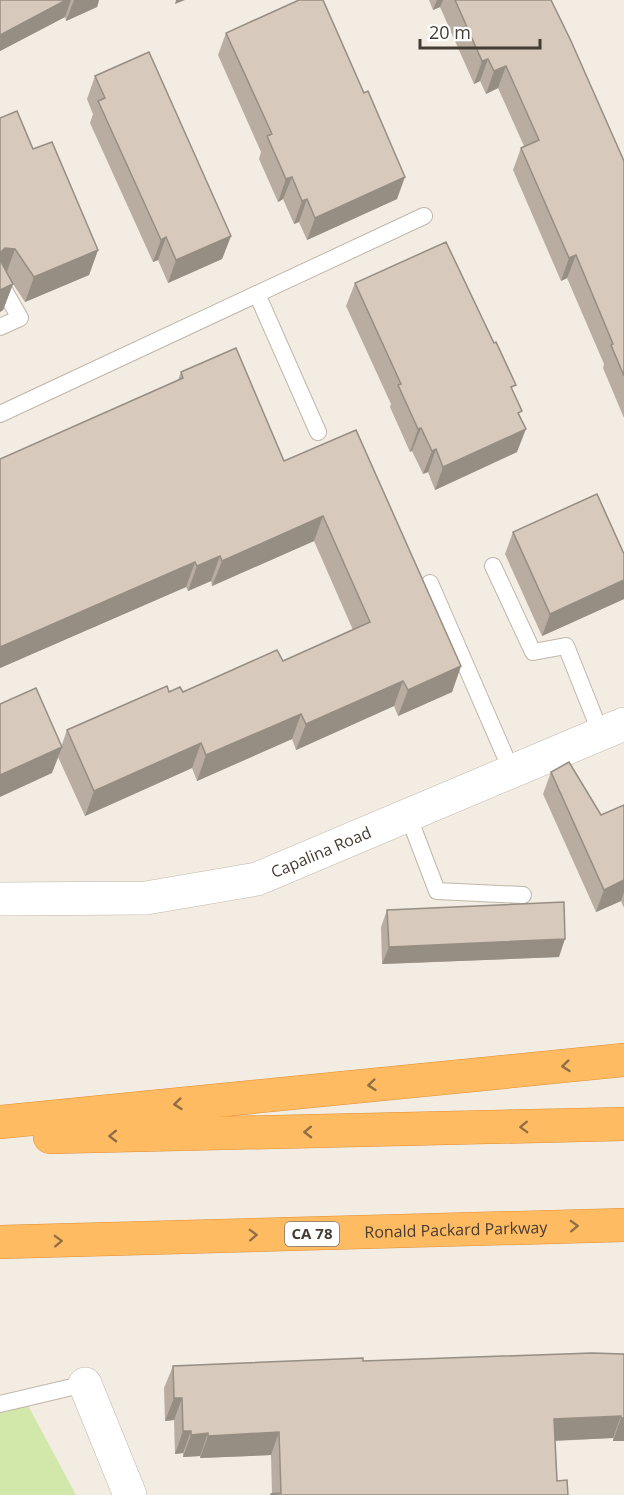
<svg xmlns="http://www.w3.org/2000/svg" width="624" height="1495" font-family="'Open Sans',sans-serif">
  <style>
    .green { fill: #d2e8aa }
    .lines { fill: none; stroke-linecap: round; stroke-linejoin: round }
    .service-casing { stroke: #c0b6a8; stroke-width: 18 }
    .minor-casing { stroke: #c0b6a8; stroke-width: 34 }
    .tertiary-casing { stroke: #c0b6a8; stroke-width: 34 }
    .motorway-casing { stroke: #e18e2e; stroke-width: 34 }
    .service { stroke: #fff; stroke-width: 16 }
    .minor { stroke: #fff; stroke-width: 33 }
    .tertiary { stroke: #fff; stroke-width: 33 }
    .motorway { stroke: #ffbb61; stroke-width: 33 }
    .wall { fill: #b9ada1 }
    .shaded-wall { fill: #968d83 }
    .building { fill: #d7c9bb; stroke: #968d83; stroke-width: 1.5 }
    .oneway { stroke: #8f6f45 }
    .labels { text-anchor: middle; stroke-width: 6; stroke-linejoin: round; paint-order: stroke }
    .shield { fill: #fff; stroke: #7c7670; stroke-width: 1.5 }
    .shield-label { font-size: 15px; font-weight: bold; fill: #443c33 }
    .street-label { font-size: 16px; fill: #443c33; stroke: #fff }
  </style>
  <rect width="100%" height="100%" fill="#f2ece3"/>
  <polygon class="green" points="24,1398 76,1495 0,1495 0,1404"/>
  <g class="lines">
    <g class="service-casing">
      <g id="service">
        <polyline points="0,283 20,318 0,327"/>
        <polyline points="257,294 318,432"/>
        <polyline points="0,414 424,216"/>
        <polyline points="493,566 533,652 566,646 601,734"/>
        <polyline points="430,583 512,772"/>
        <polyline points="408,815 437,891 523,895"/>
        <polyline points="0,1404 85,1384"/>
      </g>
    </g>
    <g class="minor-casing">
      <polyline id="minor" points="85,1384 130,1495"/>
    </g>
    <g class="tertiary-casing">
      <g id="tertiary">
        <path id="s1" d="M 0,899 L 146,898 L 257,879 L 624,724"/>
      </g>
    </g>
    <g class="motorway-casing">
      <g id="motorway">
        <polyline points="0,1122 624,1060"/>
        <polyline points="50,1137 624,1124"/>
        <path id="s2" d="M 0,1242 L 624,1225"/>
      </g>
    </g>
    <use href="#service" class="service"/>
    <use href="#minor" class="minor"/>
    <use href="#tertiary" class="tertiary"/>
    <use href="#motorway" class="motorway"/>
  </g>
  <g class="wall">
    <polygon points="0,0 99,0 97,7 66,21 65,17 0,51"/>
    <polygon points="429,0 551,0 624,161 624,418 603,368 604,364 567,278 561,281 513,170 521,148 524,146 498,88 486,94 480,81 474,84 440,7 433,10"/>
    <polygon points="226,33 397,199 307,240 299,222 294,224 283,199 278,202 259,159 261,152 218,55"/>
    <polygon points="95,76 231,236 222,259 168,283 158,260 153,262 90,123 93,114 87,99"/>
    <polygon points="0,118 33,149 98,250 89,275 25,302 13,284 3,310 0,312"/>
    <polygon points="355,283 513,391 520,417 517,452 435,490 428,472 423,474 412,451 410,452 390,407 391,404 346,306"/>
    <polygon points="181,372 284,461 461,666 452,692 398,716 394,706 296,750 292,739 197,781 192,768 85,816 58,757 52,773 67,730 169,692 183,692 283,661 353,630 314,541 212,586 211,581 188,591 186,587 0,668 0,459 178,380"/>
    <polygon points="513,532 624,554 624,599 542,636 505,554"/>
    <polygon points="551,772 601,815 624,805 624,908 621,901 596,912 543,794"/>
    <polygon points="387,910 559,957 382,964 381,927"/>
    <polygon points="624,1354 624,1441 613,1441 613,1438 555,1441 557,1481 272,1494 271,1455 200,1458 200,1456 183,1457 183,1453 175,1454 174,1420 165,1421 164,1388 173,1366"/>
  </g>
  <g class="shaded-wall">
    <polygon points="66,0 71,0 65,17 0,51 0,35"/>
    <polygon points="74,0 99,0 97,7 66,21"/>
    <polygon points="176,0 185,0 175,4"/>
    <polygon points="437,0 443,0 440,7 433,10"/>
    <polygon points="488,59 480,81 474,84 482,61"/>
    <polygon points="506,66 498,88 486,94 494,71"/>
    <polygon points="292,177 283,199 278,202 286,179"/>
    <polygon points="405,177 397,199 307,240 315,218"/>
    <polygon points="307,199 299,222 294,224 302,201"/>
    <polygon points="231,236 222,259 168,283 176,260"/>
    <polygon points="166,237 158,260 153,262 161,240"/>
    <polygon points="5,248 15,249 6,274 0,274 0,253"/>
    <polygon points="98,250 89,275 25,302 34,277"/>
    <polygon points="576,255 567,278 561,281 569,258"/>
    <polygon points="13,284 3,310 0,312 0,290"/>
    <polygon points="421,428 412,451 410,452 418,429"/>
    <polygon points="526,429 517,452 435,490 443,467"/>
    <polygon points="436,449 428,472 423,474 432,451"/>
    <polygon points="323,516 314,541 212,586 222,561"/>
    <polygon points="220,556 211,581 188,591 197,566"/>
    <polygon points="195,562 186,587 0,668 0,647"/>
    <polygon points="624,580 624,599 542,636 550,614"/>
    <polygon points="461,666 452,692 398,716 408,690"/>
    <polygon points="403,681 394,706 296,750 306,724"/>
    <polygon points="301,714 292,739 197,781 206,755"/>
    <polygon points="201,743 192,768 85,816 94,791"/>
    <polygon points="62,747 52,773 0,797 0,775"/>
    <polygon points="624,880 624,892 621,901 596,912 604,890"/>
    <polygon points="565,939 559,957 382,964 389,947"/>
    <polygon points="174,1398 182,1398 174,1420 165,1421"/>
    <polygon points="621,1416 613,1438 546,1441 554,1419"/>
    <polygon points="621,1418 624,1418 624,1441 613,1441"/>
    <polygon points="183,1431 191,1431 183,1453 175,1454"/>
    <polygon points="279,1432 271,1455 200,1458 208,1436"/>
    <polygon points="208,1433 200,1456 183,1457 191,1435"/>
  </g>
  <g class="building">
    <polygon points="0,0 66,0 0,35"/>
    <polygon points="299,0 323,0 364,93 368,91 405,177 315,218 307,199 302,201 292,177 286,179 267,136 272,134 226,33"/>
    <polygon points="455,0 551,0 571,41 624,161 624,376 611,345 613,344 576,255 569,258 521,148 539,140 506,66 494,71 488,59 482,61"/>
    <polygon points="149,52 231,236 176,260 166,237 161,240 98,101 105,98 95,76"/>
    <polygon points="17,111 33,149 52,142 98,250 34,277 15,249 5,248 1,252 0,254 0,118"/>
    <polygon points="446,242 494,343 496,342 516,385 511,387 522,411 518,413 526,429 443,467 436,449 432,451 421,428 418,429 398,385 401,384 355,283"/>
    <polygon points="0,260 13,284 0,290"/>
    <polygon points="236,348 284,461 356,430 461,666 408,690 403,681 306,724 301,714 206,755 201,743 94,791 67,730 167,686 169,692 180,687 183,692 277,650 283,661 370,622 323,516 222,561 220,556 197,566 195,562 0,647 0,459 183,378 181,372"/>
    <polygon points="597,494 624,554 624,580 550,614 513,532"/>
    <polygon points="36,688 62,747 0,775 0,704"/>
    <polygon points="569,762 601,815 624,805 624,880 604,890 551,772"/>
    <polygon points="564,902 565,939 389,947 387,910"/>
    <polygon points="592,1353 624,1354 624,1418 621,1418 621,1416 554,1419 557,1481 567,1480 568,1495 271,1495 271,1494 281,1493 279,1432 208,1436 208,1433 191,1435 191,1431 183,1431 182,1398 174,1398 173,1366 363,1358 363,1361"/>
  </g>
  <defs><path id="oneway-chevron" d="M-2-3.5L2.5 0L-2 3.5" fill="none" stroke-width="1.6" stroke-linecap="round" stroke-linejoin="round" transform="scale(1.5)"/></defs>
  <g class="oneway">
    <use href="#oneway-chevron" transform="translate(566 1066) rotate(174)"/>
    <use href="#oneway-chevron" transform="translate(372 1085) rotate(174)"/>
    <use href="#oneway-chevron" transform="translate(178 1104) rotate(174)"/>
    <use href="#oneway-chevron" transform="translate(524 1127) rotate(178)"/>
    <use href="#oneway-chevron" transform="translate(308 1132) rotate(179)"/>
    <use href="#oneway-chevron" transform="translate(113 1136) rotate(179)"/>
    <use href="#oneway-chevron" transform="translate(574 1226) rotate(-2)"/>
    <use href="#oneway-chevron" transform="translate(253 1235) rotate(-2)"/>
    <use href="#oneway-chevron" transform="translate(58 1241) rotate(-2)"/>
  </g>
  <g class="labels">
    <rect class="shield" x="285" y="1222" width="54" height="24" rx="4.5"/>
    <g class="shield-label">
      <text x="312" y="1239">CA 78</text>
    </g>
    <g class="street-label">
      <text dy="6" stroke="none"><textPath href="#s1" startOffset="328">Capalina Road</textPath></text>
      <text dy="6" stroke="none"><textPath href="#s2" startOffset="456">Ronald Packard Parkway</textPath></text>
    </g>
  </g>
  <path d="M420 39v9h120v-9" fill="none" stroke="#443c33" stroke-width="3"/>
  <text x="429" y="39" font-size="18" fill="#443c33" stroke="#ffffff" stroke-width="4.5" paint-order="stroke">20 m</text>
</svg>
